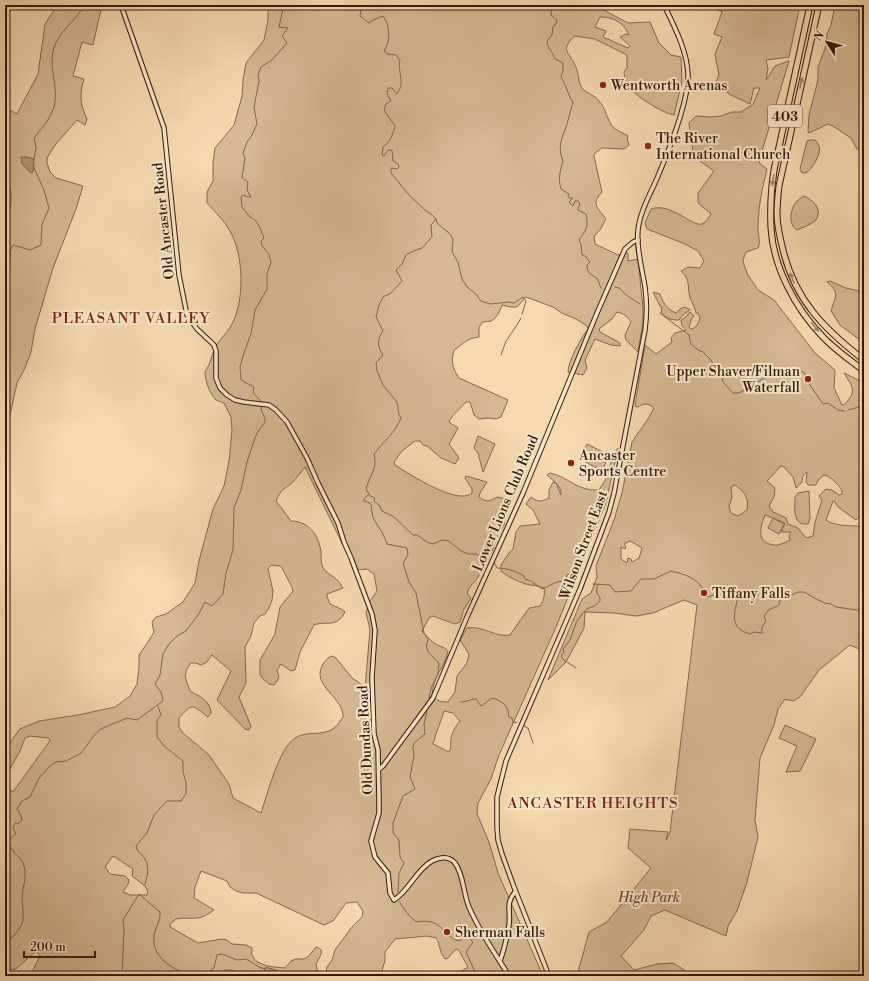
<svg xmlns="http://www.w3.org/2000/svg" width="869" height="981" font-family="'Libre Bodoni',serif">
  <style>
    .green { fill: #d4b994; stroke: #836a52; fill-rule: evenodd }
    .water { fill: #b39879; stroke: #7f664f }
    .lines { fill: none; stroke-linecap: round; stroke-linejoin: round }
    .stream { stroke: #7f664f; stroke-width: 1 }
    .secondary-casing { stroke: #321a0f; stroke-width: 5.5 }
    .highway-casing { stroke: #321a0f; stroke-width: 7 }
    .secondary { stroke: #f8e6cb; stroke-width: 3.5 }
    .highway { stroke: #f5d9af; stroke-width: 5 }
    .oneway { fill: #9d8367 }
    .poi-dot { fill: #8f2418; stroke: #f8e6cb; stroke-width: 1.5 }
    .labels { text-anchor: middle; stroke-width: 4; stroke-linejoin: round; paint-order: stroke }
    .shield { fill: #f8e6cb; stroke: #6d5747; stroke-width: 1 }
    .shield-label { font-size: 13px; font-weight: bold; fill: #321a0f }
    .poi-label { font-size: 14px; fill: #321a0f; stroke: #f8e6cb; text-anchor: start }
    .street-label { font-size: 14px; fill: #321a0f; stroke: #f8e6cb }
    .park-label { font-size: 14px; font-style: italic; fill: #634a37; stroke: #f8e6cb }
    .neighbourhood-label { font-size: 15px; letter-spacing: 1px; fill: #7a1f14; stroke: #f8e6cb }
  </style>
  <rect width="100%" height="100%" fill="#f5d9af"/>
  <filter id="stains"><feTurbulence type="fractalNoise" baseFrequency=".005" numOctaves="4"/><feColorMatrix values="0 0 0 0 .2 0 0 0 0 .09 0 0 0 0 .02 0 0 0 .5 -.17"/></filter>
  <radialGradient id="worn" r=".72"><stop offset=".6" stop-color="#630" stop-opacity="0"/><stop offset="1" stop-color="#630" stop-opacity=".3"/></radialGradient>
  <g class="green">
    <path d="M 55,5 L 102,5 L 93,45 L 82,42 L 73,76 L 84,79 C 79,96 80,103 87,119 L 85,125 L 77,120 L 55,145 L 47,158 L 47,163 L 50,172 L 56,178 L 83,186 L 76,209 L 53,268 L 35,329 L 31,352 L 25,368 L 17,383 L 5,438 L 5,223 L 7,223 L 11,202 L 11,192 L 5,178 L 5,137 L 8,129 L 5,128 L 5,108 L 17,114 L 38,74 L 45,24 L 54,10 Z"/>
    <path d="M 268,5 L 594,5 L 628,23 L 650,22 L 659,43 L 671,55 L 681,57 L 682,82 L 674,115 C 660,112 635,96 627,84 C 624,81 625,76 624,72 L 627,68 L 627,55 L 595,39 L 575,36 C 558,50 571,54 576,67 C 579,74 578,82 582,88 C 587,94 595,95 599,101 C 606,108 607,121 614,128 C 618,131 623,133 628,136 L 627,139 L 629,145 L 624,149 L 602,148 L 594,154 L 594,156 L 602,192 C 591,204 597,207 606,219 L 600,230 L 594,236 L 595,244 L 618,255 L 628,253 L 628,261 L 638,259 L 643,309 L 643,323 L 638,352 L 626,340 L 625,335 L 631,322 C 628,317 623,313 617,312 L 612,319 L 599,329 L 600,332 L 620,343 L 620,346 L 611,345 L 595,339 L 585,360 L 587,368 L 583,375 L 568,372 C 568,361 581,338 588,329 L 587,326 L 576,319 L 562,313 L 553,307 L 526,297 L 517,307 L 510,307 L 502,305 C 500,311 497,318 491,321 C 489,322 486,321 484,322 C 478,324 479,332 479,337 C 466,338 464,344 454,350 C 451,361 452,368 459,378 L 508,400 L 501,417 L 496,419 L 489,418 L 479,419 L 474,415 L 470,402 L 466,402 C 460,409 454,413 449,421 L 450,423 L 458,428 L 449,444 L 459,458 L 455,464 L 441,458 L 427,446 L 423,445 L 420,441 L 415,441 L 402,451 L 394,462 L 395,465 C 409,474 458,506 472,493 L 472,489 L 465,478 L 466,476 L 487,482 L 480,493 L 479,497 C 487,503 490,501 497,497 L 511,500 L 505,518 L 504,525 L 498,534 L 492,552 L 480,565 C 481,582 471,581 467,593 L 471,598 L 464,609 L 460,622 L 455,624 L 433,616 L 429,618 L 422,631 C 426,636 431,641 437,645 C 442,647 445,647 448,652 C 444,669 433,675 432,696 C 436,701 442,702 448,702 L 455,692 L 457,676 L 467,663 L 469,654 L 460,640 L 467,628 C 481,625 497,638 510,635 L 529,608 L 540,606 C 544,600 545,595 544,588 C 538,585 532,586 526,584 C 518,582 507,576 501,571 L 501,565 L 509,553 L 513,549 L 516,532 L 520,526 L 540,524 L 533,510 L 526,504 L 531,497 C 537,502 542,502 549,498 L 549,490 L 553,482 L 556,483 L 561,495 C 561,484 554,482 547,475 L 550,473 C 567,476 578,492 599,490 L 606,479 L 613,456 L 618,448 L 606,503 L 556,627 L 499,755 L 491,779 L 478,803 L 477,814 L 489,842 L 498,873 L 543,976 L 457,976 L 460,972 L 468,967 L 458,949 L 455,950 L 448,958 L 445,959 C 438,950 441,945 436,938 L 427,936 L 395,939 L 385,952 L 385,961 L 380,976 L 325,976 L 327,967 L 332,960 L 335,950 L 352,927 L 362,917 L 363,911 L 357,902 L 346,903 L 333,921 L 324,925 L 256,893 L 243,893 L 236,891 L 230,887 L 227,881 L 201,871 L 195,887 L 194,898 L 214,910 C 196,923 194,916 176,919 L 170,924 L 170,927 L 198,943 L 222,939 L 227,940 L 232,944 L 246,945 L 252,948 C 252,950 251,952 252,955 C 256,967 276,967 285,968 L 291,961 L 296,959 L 304,959 L 309,956 L 316,947 C 327,950 318,958 316,965 L 319,976 L 271,976 L 284,975 L 281,972 L 269,969 L 269,976 L 260,976 L 253,971 L 240,973 L 231,970 L 224,970 L 225,976 L 30,976 L 40,956 L 36,951 L 16,969 L 5,970 L 5,787 L 13,792 L 49,742 L 50,740 L 48,738 L 30,736 L 25,738 L 20,751 L 5,778 L 5,749 L 20,729 L 39,721 L 78,715 L 115,707 L 130,696 L 137,684 L 139,667 L 139,655 L 148,642 L 154,632 L 152,622 L 156,617 L 166,614 L 183,602 L 195,583 L 199,561 L 213,509 L 224,486 L 229,461 L 232,430 L 231,417 L 224,403 C 221,402 217,401 215,399 C 209,392 205,380 205,371 C 211,364 211,356 215,348 C 219,340 226,334 231,326 C 245,301 244,256 230,231 C 224,220 215,212 207,203 L 207,192 L 213,181 L 213,162 L 215,148 L 234,125 L 242,96 L 243,80 L 246,63 L 264,40 L 268,20 ZM 600,17 C 613,17 623,22 628,33 L 628,35 L 626,34 L 620,37 L 630,46 L 628,48 L 603,37 L 606,31 L 595,27 ZM 305,467 L 355,570 L 367,569 L 374,574 L 377,591 L 370,601 L 366,612 L 370,630 L 365,688 L 357,681 L 353,679 L 336,658 L 332,656 C 327,658 326,660 323,664 C 310,686 344,697 343,717 C 340,721 338,725 334,728 C 323,737 307,730 295,738 C 279,748 267,795 261,813 L 233,798 L 229,784 L 209,755 L 182,732 L 179,727 L 179,718 C 193,703 191,704 208,717 L 211,713 C 211,701 199,696 190,691 C 186,679 182,674 191,663 L 196,663 L 201,665 L 207,662 L 212,655 L 231,671 L 217,700 L 245,729 L 249,730 L 251,726 L 239,697 L 246,683 L 245,647 L 251,636 L 254,623 L 260,616 L 265,614 L 269,608 L 272,600 L 273,591 L 268,569 L 271,565 L 280,566 L 282,568 L 292,587 L 293,591 L 280,607 L 275,634 L 260,660 L 260,674 L 262,678 L 269,684 L 274,685 L 279,678 L 277,670 L 281,664 L 291,671 L 295,670 L 300,652 L 314,625 C 327,620 336,629 345,612 L 341,609 L 330,604 L 327,596 L 327,594 L 343,588 C 341,585 340,582 337,580 C 333,576 326,573 323,568 C 321,563 321,558 321,552 C 319,536 309,521 291,521 L 276,501 C 282,487 284,490 293,482 C 297,477 301,472 305,467 ZM 444,711 L 453,713 L 460,721 C 456,726 452,732 451,739 C 450,744 452,747 449,752 L 433,744 C 436,732 441,722 444,711 ZM 113,856 L 133,869 L 132,876 L 145,886 L 148,892 L 147,895 L 130,895 L 123,892 L 128,884 L 129,880 L 125,876 L 110,874 L 105,867 Z"/>
    <path d="M 708,5 L 800,5 L 789,57 L 766,60 L 768,69 L 766,80 L 775,66 L 789,61 L 759,161 L 760,164 L 767,169 C 762,190 758,207 758,229 C 758,236 761,241 758,248 L 746,252 L 743,260 L 744,265 L 748,275 L 758,290 L 774,300 L 815,353 L 835,370 L 834,388 L 842,405 C 846,404 847,402 849,399 C 857,390 849,381 844,373 L 864,383 L 864,651 L 850,645 L 819,670 L 800,697 L 793,701 L 785,699 L 778,709 L 774,725 L 760,758 L 755,820 L 758,837 L 747,882 L 737,911 L 728,926 L 726,936 L 665,910 L 651,916 L 644,930 L 621,956 L 634,970 L 657,964 L 673,963 L 694,976 L 577,976 L 589,932 L 607,922 L 651,868 L 628,848 L 630,829 L 668,832 L 666,840 L 670,832 L 697,605 L 684,600 L 653,613 L 636,616 L 614,613 L 585,612 L 584,628 L 566,662 L 548,680 L 582,599 L 591,593 L 597,577 L 596,566 L 614,520 L 622,493 L 632,442 L 648,419 L 654,408 C 648,403 644,403 638,407 L 635,406 L 645,345 L 656,354 L 672,342 L 671,338 L 675,333 L 686,330 L 682,326 L 681,320 L 686,317 L 690,312 L 694,316 L 691,320 L 689,327 L 691,329 C 697,328 698,323 700,318 L 698,313 L 696,313 C 695,307 692,303 690,298 C 687,286 691,280 681,271 L 688,267 L 700,268 L 704,261 L 698,251 L 685,244 L 647,229 L 645,223 L 651,209 C 671,202 692,227 702,224 C 706,222 709,217 711,214 L 698,203 L 698,193 L 714,171 L 700,161 L 693,152 L 689,123 L 696,116 L 711,117 L 721,116 L 732,112 L 741,112 L 753,104 L 760,88 L 754,88 L 750,104 L 729,94 L 716,82 L 719,75 L 715,54 L 722,37 L 714,34 L 722,12 ZM 781,466 L 783,466 L 793,477 L 796,488 L 802,482 C 803,478 802,474 807,472 L 806,482 L 808,485 L 816,485 L 819,479 L 824,475 C 832,477 837,484 842,490 L 842,494 L 839,495 L 832,490 L 826,489 L 819,496 L 822,500 L 815,522 L 813,536 L 807,538 L 804,536 L 798,528 L 788,524 L 786,518 L 773,512 L 769,506 L 774,497 L 775,488 L 767,481 ZM 735,485 C 745,492 749,498 747,510 L 738,516 L 731,513 L 729,507 L 732,497 L 731,487 ZM 833,501 L 835,502 L 838,507 L 856,520 L 860,516 L 864,524 L 862,526 C 853,526 832,526 826,520 ZM 765,515 L 785,523 L 781,532 L 791,532 L 789,536 L 790,540 C 786,542 782,544 778,545 C 771,546 761,542 761,534 C 760,528 763,520 765,515 ZM 630,541 L 642,548 L 639,558 L 632,562 L 631,559 L 628,558 L 627,563 L 621,559 L 621,547 L 625,549 L 626,546 L 624,544 Z"/>
    <polygon points="835,5 864,5 864,153 857,149 851,138 833,126 828,124 809,133 808,132 809,115 818,80 818,67 826,46 827,34 831,25"/>
    <path d="M 810,140 L 815,140 C 817,142 818,143 819,146 C 822,154 812,169 806,173 L 802,173 L 800,169 L 807,141 Z"/>
    <path d="M 804,196 C 813,200 824,210 815,221 C 810,225 803,227 797,230 C 788,224 790,210 796,202 C 798,200 801,198 804,196 Z"/>
    <path d="M 830,281 L 846,288 L 864,292 L 864,343 L 840,325 L 831,311 C 835,296 841,294 827,282 Z"/>
    <path d="M 653,292 L 660,294 C 662,302 668,310 676,313 L 680,309 L 685,307 L 690,310 L 683,315 L 679,320 C 671,320 666,319 661,312 L 662,307 L 660,306 Z"/>
    <polygon points="478,436 495,444 483,472 478,453 474,448"/>
    <polygon points="587,444 609,455 602,471 580,459"/>
    <path d="M 809,491 L 810,519 L 808,524 C 792,526 795,508 795,497 L 798,493 Z"/>
    <polygon points="773,518 784,524 779,534 768,528"/>
    <polygon points="785,725 816,739 800,771 786,772 797,746 779,738"/>
  </g>
  <g class="water">
    <polygon points="21,157 27,157 34,159 33,172 31,173 22,164"/>
    <polygon points="266,967 281,972 284,975 269,976 264,970"/>
  </g>
  <g class="lines">
    <g class="stream">
      <path d="M 362,5 L 360,16 L 369,23 L 373,20 L 383,16 C 390,25 391,41 384,51 L 388,54 L 396,55 L 400,60 C 397,72 406,82 397,94 L 392,88 L 388,88 L 387,94 L 391,101 L 386,104 L 384,110 L 395,126 C 393,134 390,142 383,147 L 382,155 L 384,156 L 388,150 L 392,150 L 393,161 L 398,164 L 399,167 L 397,169 L 391,168 L 391,173 L 409,195 L 426,211 L 432,215 L 436,219 L 437,223 L 450,234 L 453,239 L 452,252 L 458,262 L 462,279 L 467,287 L 476,294 L 481,301 L 490,304 L 509,302 L 514,303 L 523,297 L 526,301 L 522,314"/>
      <path d="M 552,5 L 551,15 L 557,20 L 556,24 L 553,26 L 552,35 L 547,41 C 547,48 553,52 555,59 L 563,63 L 563,70 L 561,78 C 567,85 567,94 573,102 C 571,109 569,117 567,124 C 562,139 557,146 563,161 C 560,171 558,179 561,189 L 569,194 L 568,196 L 569,198 L 573,198 L 569,202 L 573,206 L 575,201 L 578,201 L 580,204 L 578,208 L 578,210 L 586,214 C 587,220 588,226 585,231 C 583,235 581,236 579,240 L 581,244 L 582,255 L 585,256 L 590,262 L 587,265 C 587,273 591,275 597,278 L 601,288"/>
      <path d="M 34,160 L 36,147 L 34,138 C 41,129 51,118 54,107 C 59,89 49,70 53,51 C 57,32 76,22 84,5"/>
      <path d="M 5,267 L 8,267 C 12,260 8,253 13,245 L 30,250 L 41,245 L 42,224 L 49,208 L 44,190 L 34,168 L 34,165"/>
      <path d="M 615,287 L 619,288 C 625,295 632,299 640,304"/>
      <polyline points="660,313 689,335 691,344 698,350 703,352 711,360 717,372 722,376 723,382 733,393 739,393 764,378 775,374 787,374 796,371 802,371 805,374 808,382 823,404 828,403 838,410 844,411"/>
      <polyline points="501,355 506,341 517,325 521,318"/>
      <polyline points="848,410 859,407 864,403"/>
      <polyline points="369,495 375,498 374,501 380,506 382,511 394,517 413,535 417,535 427,542 433,544 442,540 449,541 461,551 468,554 476,554 488,559"/>
      <path d="M 494,562 L 497,568 C 507,568 515,571 524,576 L 525,579 L 531,581 L 542,589 L 557,582 L 564,581 L 566,579 L 567,575 L 569,574 L 577,575"/>
      <path d="M 593,584 L 610,585 L 615,592 L 631,591 L 641,579 L 654,579 L 671,571 C 683,574 696,577 703,589 C 705,592 705,594 708,597 L 717,594 L 724,588 C 756,591 714,624 750,634 L 754,632 L 762,633 L 762,627 L 766,621 L 764,617 C 767,609 772,609 779,605 L 780,600 L 798,592 L 804,592 L 818,600 L 825,603 L 831,604 L 836,607 L 864,611"/>
      <polyline points="576,668 564,660 561,656 564,652 563,649 570,640 576,623 582,614 587,609 596,605 600,601 600,598 597,593 597,585"/>
      <path d="M 429,698 L 431,688 L 438,674 L 439,664 C 433,654 423,654 428,639 L 424,633 L 416,593 L 409,582 L 403,563 L 408,555 L 407,548 L 387,544 L 383,534 L 373,518 L 371,505 L 370,503 L 364,501 L 364,499 L 369,494 L 366,489 C 369,476 378,469 374,454 C 383,442 395,433 401,418 L 399,415 L 397,402 L 383,385 L 377,371 L 376,363 L 383,355 C 377,347 377,339 383,331 L 376,317 L 379,305 L 383,297 L 391,293 L 402,281 L 396,270 L 402,264 L 406,255 L 411,252 L 422,248 L 432,237 L 431,225 L 436,219"/>
      <path d="M 461,702 C 467,702 470,699 476,699 L 481,706 L 492,698 C 503,701 508,705 509,717 L 512,718 L 513,723 L 517,722"/>
      <polyline points="524,726 528,728 533,743"/>
      <path d="M 145,884 C 148,874 150,865 143,856 C 139,852 137,851 136,846 L 147,833 L 154,815 L 167,801 L 181,801 L 186,794 L 186,782 L 183,772 L 183,761 L 164,746 L 157,737 L 157,720 L 161,715 L 158,706"/>
      <polyline points="398,892 399,873 404,863 400,857 399,840 393,833 393,823 403,796 415,789 410,777 414,755 413,748 414,743 425,734 424,724 427,712"/>
      <path d="M 399,901 C 403,908 410,918 417,922 C 443,917 442,937 459,941 L 465,937 L 469,938 L 473,942 L 466,952 L 475,972 L 480,973 L 484,972 L 486,976"/>
      <path d="M 5,943 C 13,938 22,928 23,919 C 24,911 22,904 22,897 C 23,887 27,876 24,866 C 22,857 11,853 9,843 C 8,839 13,836 16,834 L 13,827 L 15,823 L 18,824 L 22,820 L 21,816 L 17,809 L 22,801 L 30,797 L 39,778 L 51,765 L 56,762 L 66,761 L 81,753 L 93,737 L 99,730 L 105,727 L 127,718 L 137,720 L 163,701 L 161,692 L 155,684 L 160,675 L 163,654 L 169,644 L 177,636 L 186,631 L 198,615 L 205,602 L 212,606 L 223,594 L 226,573 L 233,550 L 234,508 L 241,490 L 247,462 L 254,441 L 257,433 L 265,422 L 265,418 L 262,412 L 260,400 L 253,393 L 254,387 L 241,380 L 240,367 L 244,353 L 251,334 L 255,310 L 267,289 L 267,274 L 271,262 L 269,254 L 262,246 L 261,241 L 264,238 L 260,228 L 256,221 L 249,216 L 242,207 L 241,197 L 243,195 L 248,197 L 251,197 L 247,190 L 248,182 L 242,178 L 245,158 L 243,153 L 247,142 L 252,135 L 257,124 L 254,107 L 259,81 L 258,75 L 261,67 L 272,60 L 287,43 L 282,36 L 288,28 L 279,27 L 283,9 L 289,7 L 290,5"/>
      <path d="M 122,976 L 124,929 L 123,920 L 139,894 L 160,912 C 161,921 155,927 154,936 C 151,958 174,970 192,976"/>
      <polyline points="203,976 214,968 217,955 222,954 237,960 246,959 259,967 265,969"/>
    </g>
    <g class="secondary-casing">
      <g id="secondary">
        <path d="M 121,5 L 164,128 L 179,275 L 187,315 L 197,329 L 214,345 L 216,351 L 216,378 L 220,388 L 227,395 L 235,400 L 244,402 L 269,405 L 276,410 L 287,422 L 307,458 L 318,483 L 338,523 L 344,542 L 351,558 L 372,614 L 375,630 L 372,678 L 374,734 L 378,750 L 379,799 L 379,813 L 371,841 L 375,857 L 388,873 L 390,893 L 394,900 C 409,891 416,870 432,861 C 440,857 449,856 455,863 C 464,875 463,893 469,907 C 479,931 495,953 509,976"/>
        <polyline points="379,769 383,766 433,698 467,617 523,493 597,313 625,249 633,242 638,240"/>
        <path d="M 500,961 C 504,950 507,937 509,925 C 511,910 505,904 515,892"/>
        <path d="M 549,976 L 514,887 L 502,854 L 498,840 L 497,827 L 497,797 L 506,761 L 580,589 L 609,512 L 614,493 L 645,330 C 647,315 647,302 645,287 C 642,268 636,248 638,230 C 640,211 651,193 658,176 C 669,150 689,101 688,74 C 687,50 674,26 664,5"/>
        <polyline points="862,976 864,973"/>
      </g>
    </g>
    <g class="highway-casing">
      <g id="highway">
        <path d="M 810,5 L 774,170 C 771,189 770,208 771,228 C 773,266 795,308 822,336 C 834,349 850,360 864,371"/>
        <path d="M 819,5 L 779,186 C 778,195 777,205 777,214 C 777,226 780,238 783,250 C 795,300 824,329 864,360"/>
      </g>
    </g>
    <use href="#secondary" class="secondary"/>
    <use href="#highway" class="highway"/>
  </g>
  <defs><path id="oneway-solid" d="M-6-.8H1V-3.2L6.5 0L1 3.2V.8H-6Z"/></defs>
  <g class="oneway">
    <use href="#oneway-solid" transform="translate(801 83) rotate(-78)"/>
    <use href="#oneway-solid" transform="translate(773 180) rotate(98)"/>
    <use href="#oneway-solid" transform="translate(792 278) rotate(-114)"/>
    <use href="#oneway-solid" transform="translate(815 327) rotate(50)"/>
  </g>
  <g class="poi-dot">
    <circle cx="603" cy="85" r="4"/>
    <circle cx="648" cy="146" r="4"/>
    <circle cx="808" cy="379" r="4"/>
    <circle cx="571" cy="463" r="4"/>
    <circle cx="704" cy="593" r="4"/>
    <circle cx="447" cy="932" r="4"/>
  </g>
  <g class="labels">
    <rect class="shield" x="768" y="105" width="34" height="22" rx="3"/>
    <g class="shield-label">
      <text x="785" y="121">403</text>
    </g>
    <g class="poi-label">
      <text x="611" y="90">Wentworth Arenas</text>
      <text x="656" y="143">The River<tspan x="656" dy="16">International Church</tspan></text>
      <text x="800" y="376" text-anchor="end">Upper Shaver/Filman<tspan x="800" dy="16">Waterfall</tspan></text>
      <text x="579" y="460">Ancaster<tspan x="579" dy="16">Sports Centre</tspan></text>
      <text x="712" y="598">Tiffany Falls</text>
      <text x="455" y="937">Sherman Falls</text>
    </g>
    <g class="street-label">
      <text transform="translate(163 221) rotate(-96)" y="5">Old Ancaster Road</text>
      <text transform="translate(505 503) rotate(-67)" y="5">Lower Lions Club Road</text>
      <text transform="translate(583 545) rotate(-70)" y="5">Wilson Street East</text>
      <text transform="translate(365 740) rotate(-93)" y="5">Old Dundas Road</text>
    </g>
    <g class="park-label">
      <text x="649" y="902">High Park</text>
    </g>
    <g class="neighbourhood-label">
      <text x="131" y="323">PLEASANT VALLEY</text>
      <text x="593" y="808">ANCASTER HEIGHTS</text>
    </g>
  </g>
  <rect width="869" height="981" fill="none" stroke="#f5d9af" stroke-width="20"/>
  <rect x="6" y="6" width="857" height="969" fill="none" stroke="#321a0f" stroke-width="2"/>
  <rect x="10" y="10" width="849" height="961" fill="none" stroke="#321a0f"/>
  <g transform="translate(827 42) rotate(307)" stroke="#f8e6cb" stroke-width="3" paint-order="stroke">
  <path d="M0-3L7 15L0 10L-7 15Z" fill="#321a0f"/>
  <text y="-6" font-size="11" font-weight="bold" text-anchor="middle" fill="#321a0f">N</text>
  </g>
  <path d="M24 951v6h71v-6" fill="none" stroke="#321a0f" stroke-width="2"/>
  <text x="30" y="951" font-size="12" fill="#321a0f" stroke="#f8e6cb" stroke-width="3" paint-order="stroke">200 m</text>
  <rect width="100%" height="100%" filter="url(#stains)"/>
  <rect width="100%" height="100%" fill="url(#worn)"/>
</svg>
